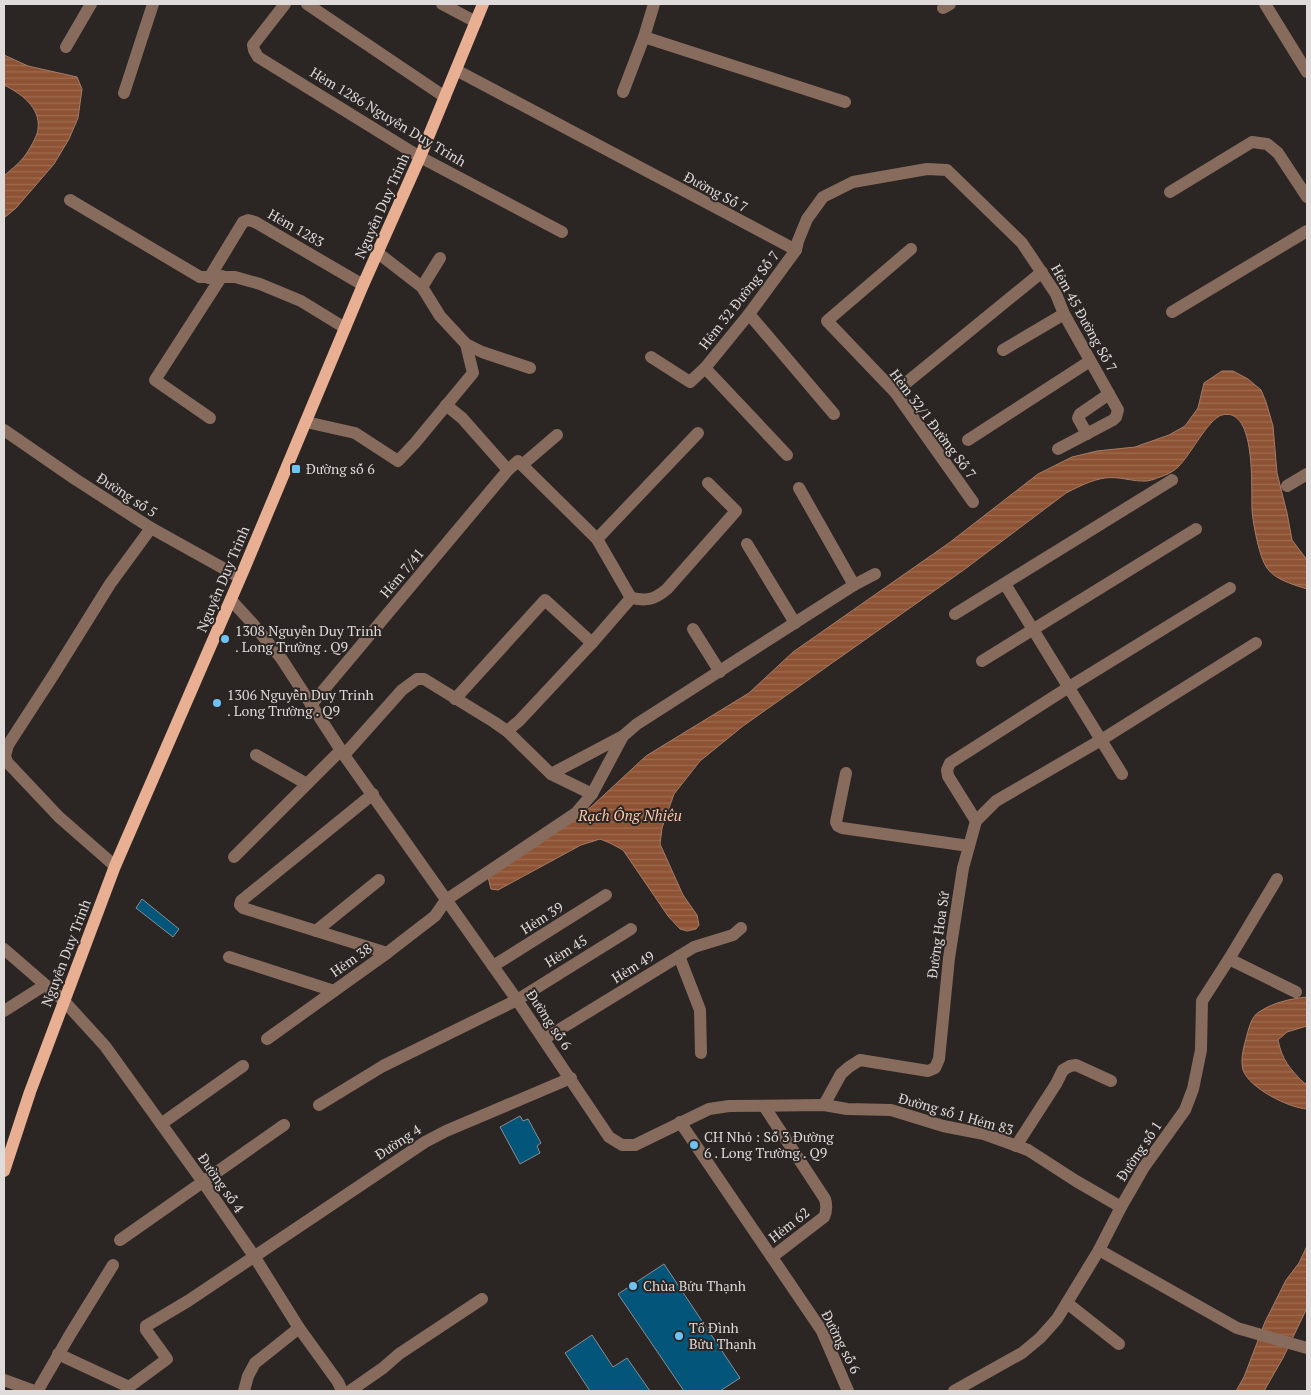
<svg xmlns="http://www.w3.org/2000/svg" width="1311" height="1395" font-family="'PT Serif',serif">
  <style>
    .water { fill: url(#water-rules); stroke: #a67c66 }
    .building { fill: #03557a; stroke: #898f94 }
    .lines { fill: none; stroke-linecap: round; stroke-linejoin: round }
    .minor { stroke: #876b5d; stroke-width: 12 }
    .major { stroke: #e8af93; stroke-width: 12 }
    .poi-dot { fill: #6fc2f4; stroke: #2b2523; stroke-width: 2 }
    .labels { text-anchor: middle; stroke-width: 4; stroke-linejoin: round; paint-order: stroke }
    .street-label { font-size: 14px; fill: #dfdbda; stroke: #2b2523 }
    .poi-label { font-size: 14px; fill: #dfdbda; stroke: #2b2523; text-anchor: start }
    .water-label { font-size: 15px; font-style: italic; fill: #fdc6ab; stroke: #2b2523 }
  </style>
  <defs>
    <pattern id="water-rules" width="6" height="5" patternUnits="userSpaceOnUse" patternTransform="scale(1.25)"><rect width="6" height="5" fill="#8e5334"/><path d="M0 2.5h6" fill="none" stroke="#9d6b51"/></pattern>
  </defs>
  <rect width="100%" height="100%" fill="#2b2523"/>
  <g class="water">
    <path d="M 4,55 L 28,66 L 77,77 L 82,89 L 78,118 L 69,139 L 54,164 L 16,208 L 4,218 L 4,176 C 10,170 19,164 24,157 C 28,152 38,135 38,129 C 41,107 20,93 4,85 Z"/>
    <path d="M 1222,371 L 1233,371 L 1248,379 L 1261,390 L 1266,402 L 1273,426 L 1277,473 L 1287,513 L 1292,540 L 1307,560 L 1307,589 C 1295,585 1275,580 1267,568 C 1259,557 1253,523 1252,510 C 1251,491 1257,406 1222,415 C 1208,419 1190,456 1178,467 C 1175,470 1169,474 1165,475 C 1160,477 1153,480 1147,481 C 1133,482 1119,476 1105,478 C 1091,480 1078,487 1066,493 L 965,569 L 743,726 L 700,761 L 674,794 L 662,828 L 660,844 L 683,895 L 697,915 L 699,925 L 696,929 L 687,931 L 680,929 L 668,916 L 623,850 L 610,843 L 600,839 L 581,845 L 498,890 L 491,889 L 488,877 L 541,843 L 591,807 L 646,756 L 749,693 L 793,652 L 949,543 L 1038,474 L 1072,457 L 1097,451 L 1135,447 L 1169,435 L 1185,426 L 1198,408 L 1204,383 Z"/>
    <path d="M 1307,997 L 1307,1026 L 1287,1032 L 1278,1040 C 1282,1060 1290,1069 1304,1083 L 1307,1084 L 1307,1109 C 1289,1108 1249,1088 1243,1070 C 1240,1059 1244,1046 1247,1035 C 1249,1027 1252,1016 1259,1012 C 1274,1002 1290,999 1307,997 Z"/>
    <polygon points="1307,1246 1307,1308 1283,1358 1264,1391 1236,1391 1244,1377 1265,1322 1286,1280 1299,1263"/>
  </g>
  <g class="building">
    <polygon points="142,899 179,929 173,937 136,908"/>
    <polygon points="520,1116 523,1121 528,1119 541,1143 537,1146 540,1153 520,1164 500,1127"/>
    <polygon points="664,1264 740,1378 720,1391 684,1391 618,1294"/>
    <polygon points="592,1335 613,1367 627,1358 650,1391 590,1391 565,1353"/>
  </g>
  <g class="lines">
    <g class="minor">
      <polyline points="285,4 253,45 254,50 258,57 420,157 562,232"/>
      <polyline points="307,4 445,97"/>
      <polyline points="442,4 476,22"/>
      <polyline points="1265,4 1307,72"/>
      <polyline points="943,8 950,4"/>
      <polyline points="644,37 845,102"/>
      <polyline points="66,47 91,4"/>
      <polyline points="456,70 796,250 798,241 807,219 823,197 853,182 927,169 947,170 1022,243 1056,294 1064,314 1118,410 1116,417 1113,420 1058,449"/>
      <polyline points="623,92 644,37 654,4"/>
      <polyline points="124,93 153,4"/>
      <polyline points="1170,192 1252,142 1267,144 1278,153 1307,197"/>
      <polyline points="70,200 200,277 235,277 260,284 301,301 345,328"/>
      <polyline points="911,249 827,321 895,392 973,502"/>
      <polyline points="378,253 422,287 440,316 466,344 482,352 530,368"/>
      <polyline points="209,278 243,222 248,220 255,222 363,285"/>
      <polyline points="422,287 440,258"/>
      <polyline points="1172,312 1307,231"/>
      <polyline points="749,314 834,414"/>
      <polyline points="1003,350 1064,314"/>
      <polyline points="651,357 690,382 705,368 787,455"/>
      <polyline points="705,368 749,314 796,250"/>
      <polyline points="895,392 1042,272"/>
      <polyline points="446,405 462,418 508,470"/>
      <polyline points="210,418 155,380 222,276"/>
      <polyline points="306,422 355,433 398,461 415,443 473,373 466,344"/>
      <polyline points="4,430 75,479 151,528 239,577"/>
      <polyline points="1087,434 1078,418 1080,414 1109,394"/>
      <polyline points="968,440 1090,361"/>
      <polyline points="522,465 557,435"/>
      <polyline points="1287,486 1307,474"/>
      <polyline points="799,488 854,585"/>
      <polyline points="747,544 795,623"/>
      <polyline points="1005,584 1122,774"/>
      <polyline points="631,598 597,539 698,433"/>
      <polyline points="231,600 253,624 281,658 344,755 517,1000 609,1137 622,1145 635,1145 709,1109 729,1106 824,1105 847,1109 891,1110 943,1126 984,1134 1028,1150 1076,1181 1121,1207"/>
      <polyline points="955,614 1172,480"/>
      <polyline points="693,629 720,672"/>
      <polyline points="982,661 1196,529"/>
      <polyline points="455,699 545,600 592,643"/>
      <polyline points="311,705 508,470 518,461 597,539"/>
      <polyline points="507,731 551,774"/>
      <polyline points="256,755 307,784"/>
      <path d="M 344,755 L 402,690 L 417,679 L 424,679 L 494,722 L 507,731 L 519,721 L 592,643 L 631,598 C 647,601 654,600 667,589 L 736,511 L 708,483"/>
      <polyline points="846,773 836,822 838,826 842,828 969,846"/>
      <polyline points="373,794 241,901 240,905 243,908 387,953"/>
      <polyline points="592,794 551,774 623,736"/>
      <polyline points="976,821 948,776 947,770 950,763 1069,687 1230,588"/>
      <polyline points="234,857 341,750"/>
      <polyline points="115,866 59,817 7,762 5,756 8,745 54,674 110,584 151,528"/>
      <polyline points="316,931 379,880"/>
      <polyline points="4,949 64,1001 105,1046 203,1182 254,1256 299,1328 338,1382 342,1391"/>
      <polyline points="679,956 700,1010 701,1053"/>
      <polyline points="229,957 334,991"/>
      <polyline points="1229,959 1296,992"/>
      <polyline points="493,966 606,895"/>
      <polyline points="4,1011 45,985"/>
      <polyline points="267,1039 387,953 435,916 446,900 576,813 592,794 623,736 637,724 854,585 875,574"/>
      <polyline points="544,1039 694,947 733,935 741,928"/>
      <polyline points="319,1105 383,1066 517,1000 631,929"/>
      <polyline points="824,1105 841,1074 849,1067 860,1060 928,1071 935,1068 939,1059 949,958 963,868 976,821 996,801 1101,740 1256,643"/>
      <path d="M 764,1106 L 825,1199 C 827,1206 827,1211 824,1217 L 772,1257"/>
      <polyline points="680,1122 822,1331 848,1391"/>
      <polyline points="161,1124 243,1066"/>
      <polyline points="1016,1146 1056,1084 1063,1070 1070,1066 1076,1065 1111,1081"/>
      <polyline points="120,1240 284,1125"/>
      <polyline points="1099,1250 1237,1328 1307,1348"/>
      <polyline points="1067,1303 1119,1344"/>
      <polyline points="58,1354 129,1387 167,1359 146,1330 146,1326 188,1301 425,1142 446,1131 571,1078"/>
      <polyline points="4,1380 34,1391"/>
      <polyline points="35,1391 38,1390 71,1333 113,1265"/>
      <polyline points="244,1391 248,1376 255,1363 299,1328"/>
      <polyline points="350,1391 383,1368 399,1354 482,1299"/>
      <polyline points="954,1391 1022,1353 1040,1338 1057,1319 1099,1250 1121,1207 1144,1167 1185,1110 1193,1089 1201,1050 1202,1001 1229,959 1277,879"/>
    </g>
    <polyline class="major" points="4,1171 30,1092 115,866 244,569 363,285 420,157 483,4"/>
  </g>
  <g class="poi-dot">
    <rect x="291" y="464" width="10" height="10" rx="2.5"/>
    <circle cx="225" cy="639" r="5"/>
    <circle cx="217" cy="703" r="5"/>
    <circle cx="694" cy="1145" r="5"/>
    <circle cx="633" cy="1286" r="5"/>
    <circle cx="679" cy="1336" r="5"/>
  </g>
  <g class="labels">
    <g class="street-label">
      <text transform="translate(388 117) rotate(31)" y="5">Hẻm 1286 Nguyễn Duy Trinh</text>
      <text transform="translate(716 192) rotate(28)" y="5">Đường Số 7</text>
      <text transform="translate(382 206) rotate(-66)" y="5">Nguyễn Duy Trinh</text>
      <text transform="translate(296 228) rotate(30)" y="5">Hẻm 1283</text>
      <text transform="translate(739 300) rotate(-52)" y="5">Hẻm 32 Đường Số 7</text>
      <text transform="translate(1084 318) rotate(61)" y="5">Hẻm 45 Đường Số 7</text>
      <text transform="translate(933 424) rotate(53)" y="5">Hẻm 32/1 Đường Số 7</text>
      <text transform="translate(127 495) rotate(33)" y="5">Đường số 5</text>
      <text transform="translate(402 573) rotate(-50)" y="5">Hẻm 7/41</text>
      <text transform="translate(223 579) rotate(-67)" y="5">Nguyễn Duy Trinh</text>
      <text transform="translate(542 918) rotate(-32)" y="5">Hẻm 39</text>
      <text transform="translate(938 935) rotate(-82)" y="5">Đường Hoa Sứ</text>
      <text transform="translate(566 951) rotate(-32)" y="5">Hẻm 45</text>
      <text transform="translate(66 953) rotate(-69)" y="5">Nguyễn Duy Trinh</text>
      <text transform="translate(351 960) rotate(-35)" y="5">Hẻm 38</text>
      <text transform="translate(633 967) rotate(-32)" y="5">Hẻm 49</text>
      <text transform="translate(549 1020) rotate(56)" y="5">Đường số 6</text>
      <text transform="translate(956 1114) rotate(16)" y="5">Đường số 1 Hẻm 83</text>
      <text transform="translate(398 1142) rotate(-33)" y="5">Đường 4</text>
      <text transform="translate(1139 1151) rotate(-56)" y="5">Đường số 1</text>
      <text transform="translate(221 1183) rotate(55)" y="5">Đường số 4</text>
      <text transform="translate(789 1225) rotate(-38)" y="5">Hẻm 62</text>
      <text transform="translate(841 1342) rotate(63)" y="5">Đường số 6</text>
    </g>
    <g class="poi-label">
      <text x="306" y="474">Đường số 6</text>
      <text x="235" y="636">1308 Nguyễn Duy Trinh<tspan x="235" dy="16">. Long Trường . Q9</tspan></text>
      <text x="227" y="700">1306 Nguyễn Duy Trinh<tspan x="227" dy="16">. Long Trường . Q9</tspan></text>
      <text x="704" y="1142">CH Nhỏ : Số 3 Đường<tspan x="704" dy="16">6 . Long Trường . Q9</tspan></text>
      <text x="643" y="1291">Chùa Bửu Thạnh</text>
      <text x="689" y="1333">Tổ Đình<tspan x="689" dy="16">Bửu Thạnh</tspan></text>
    </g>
    <g class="water-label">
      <text x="630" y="821">Rạch Ông Nhiêu</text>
    </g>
  </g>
  <rect width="1311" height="1395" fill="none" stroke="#dfdbda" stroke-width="10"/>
</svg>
